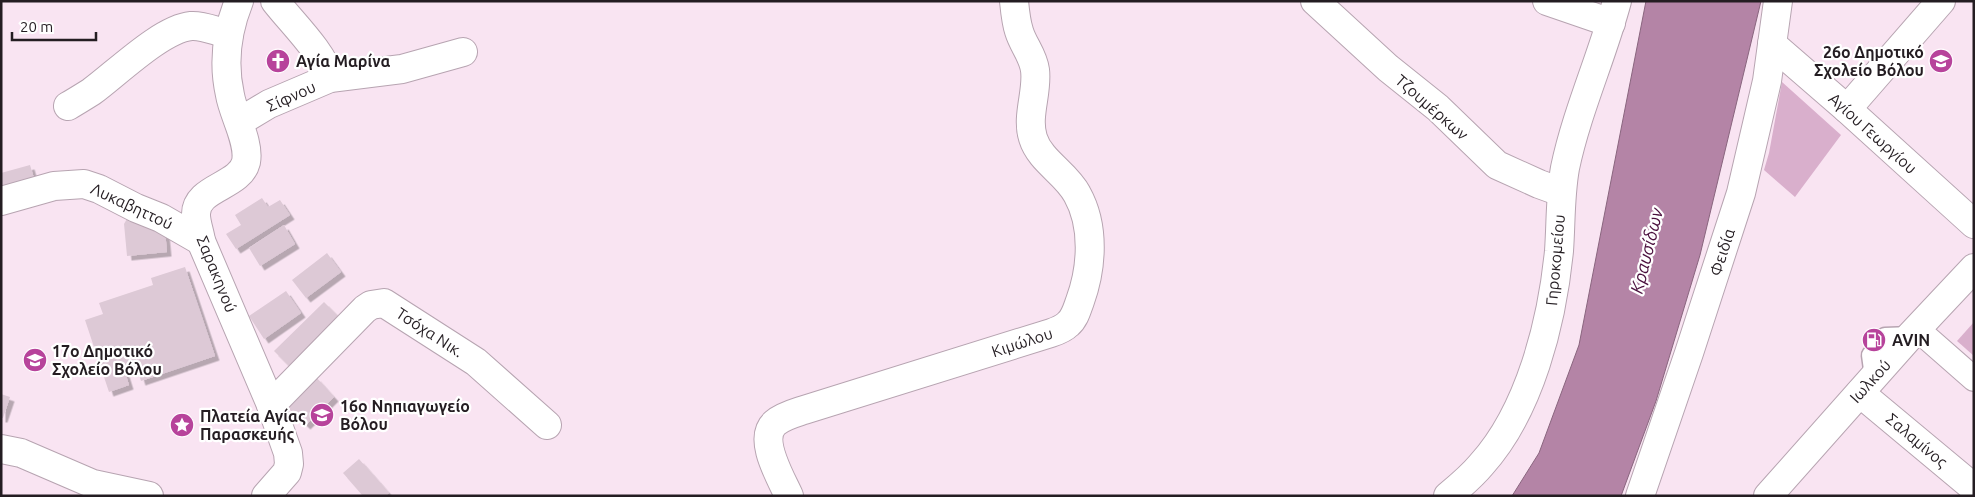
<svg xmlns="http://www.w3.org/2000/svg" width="1975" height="497" font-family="Ubuntu,sans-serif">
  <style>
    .green { fill: #d9afcc }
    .water { fill: #b484a6; stroke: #89657e }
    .building { fill: #ddc9d6; filter: url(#shadow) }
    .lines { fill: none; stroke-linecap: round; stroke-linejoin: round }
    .service-casing { stroke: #b7a4b1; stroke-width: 19 }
    .pedestrian-casing { stroke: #b7a4b1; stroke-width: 26 }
    .minor-casing { stroke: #b7a4b1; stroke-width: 30 }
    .secondary-casing { stroke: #b7a4b1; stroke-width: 30 }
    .service { stroke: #fff; stroke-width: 16 }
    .pedestrian { stroke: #fff; stroke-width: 24 }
    .minor { stroke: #fff; stroke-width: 28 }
    .secondary { stroke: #fff; stroke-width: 28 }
    .labels { text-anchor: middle; stroke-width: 4.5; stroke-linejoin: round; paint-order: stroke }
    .poi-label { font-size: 16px; font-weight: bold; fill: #241d22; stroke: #fff; text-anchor: start }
    .street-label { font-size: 16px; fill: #241d22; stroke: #fff }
    .water-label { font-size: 18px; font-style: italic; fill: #4a0f3d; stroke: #fff }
  </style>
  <defs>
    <filter id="shadow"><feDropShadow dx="4.5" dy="4.5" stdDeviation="0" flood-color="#0004"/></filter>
  </defs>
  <rect width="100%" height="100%" fill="#f9e4f2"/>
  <g class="green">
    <polygon points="1782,82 1841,135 1795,197 1764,170 1769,153"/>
    <polygon points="1974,322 1974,356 1957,341"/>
  </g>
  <polygon class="water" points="1646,1 1761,1 1700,255 1656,401 1621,496 1512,496 1539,453 1579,345"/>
  <g class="building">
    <polygon points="30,165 37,188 1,199 1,173"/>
    <polygon points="262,198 268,207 280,200 290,215 236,249 226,234 241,225 235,215"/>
    <polygon points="132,210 164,221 167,252 127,256 124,224"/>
    <polygon points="284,225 295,244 260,266 249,248"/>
    <polygon points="327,253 341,272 306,298 292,280"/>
    <polygon points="185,267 215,356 141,381 136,365 124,369 129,385 109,392 85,320 103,314 99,303 153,285 151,278"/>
    <polygon points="286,291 301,313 264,339 249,316"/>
    <polygon points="324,302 345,323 295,372 274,351"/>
    <polygon points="316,377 334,397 306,425 286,406"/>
    <polygon points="1,394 10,397 3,418 1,418"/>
    <polygon points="359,459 389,493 386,496 363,496 343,473"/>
  </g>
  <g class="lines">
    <g class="service-casing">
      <polyline id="service" points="1873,377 1870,355 1885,336 1911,335"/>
    </g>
    <g class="pedestrian-casing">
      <polyline id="pedestrian" points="1917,329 1974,379"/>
    </g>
    <g class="minor-casing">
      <g id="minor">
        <path d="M 239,1 C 227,31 223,64 230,95 C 233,114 250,142 246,162 C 240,187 195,187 196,215 C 196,223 200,233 201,241 L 271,405 L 288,453 L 289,464 L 287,472 L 266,496"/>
        <path d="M 275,1 C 292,23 323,52 330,78"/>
        <polyline points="1315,1 1388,68 1438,108 1497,165 1539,184 1561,192"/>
        <polyline points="1547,1 1611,23"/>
        <polyline points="1772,44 1847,109 1974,224"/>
        <path d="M 68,106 C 75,102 83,97 91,92 C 116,74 161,29 191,26 C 204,25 217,32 229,34"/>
        <polyline points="1847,109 1941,1"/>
        <polyline points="239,122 269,104 330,78 402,69 463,52"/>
        <polyline points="1,201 54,186 84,184 99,189 136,208 161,218 201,241"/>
        <polyline points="1860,393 1974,488"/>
        <polyline points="271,405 365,309 371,305 384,303 476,362 547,425"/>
        <polyline points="1,449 21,453 93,484 149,496"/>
        <path d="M 789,496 C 781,478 757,439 775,423 C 783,416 795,413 804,410 L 1051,333 C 1057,331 1063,329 1068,324 C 1075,318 1077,309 1080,301 C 1092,268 1095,226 1077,194 C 1066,173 1040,161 1033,138 C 1026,116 1038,92 1035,70 C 1033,55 1023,45 1019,31 C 1016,22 1015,11 1014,1"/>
        <path d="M 1448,496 C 1460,486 1471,477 1481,465 C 1530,411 1552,322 1559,251 C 1561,223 1560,196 1565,168 C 1577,111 1602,57 1617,1"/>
        <polyline points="1640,496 1689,353 1741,193 1767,81 1778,1"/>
      </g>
    </g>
    <g class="secondary-casing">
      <polyline id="secondary" points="1768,496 1911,335 1974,268"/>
    </g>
    <use href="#service" class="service"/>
    <use href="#pedestrian" class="pedestrian"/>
    <use href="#minor" class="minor"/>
    <use href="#secondary" class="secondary"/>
  </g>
  <defs>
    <g id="church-disc" transform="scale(1.25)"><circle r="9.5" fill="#b7439b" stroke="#fff"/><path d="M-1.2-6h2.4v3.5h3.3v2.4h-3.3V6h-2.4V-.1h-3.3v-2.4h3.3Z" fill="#fff"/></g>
    <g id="school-disc" transform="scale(1.25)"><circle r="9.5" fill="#b7439b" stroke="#fff"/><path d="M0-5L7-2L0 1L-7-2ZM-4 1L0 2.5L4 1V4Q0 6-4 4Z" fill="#fff"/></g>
    <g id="fuel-disc" transform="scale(1.25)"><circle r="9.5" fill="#b7439b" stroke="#fff"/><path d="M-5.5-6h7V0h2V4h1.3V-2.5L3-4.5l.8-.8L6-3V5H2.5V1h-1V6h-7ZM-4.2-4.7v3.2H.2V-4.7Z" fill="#fff"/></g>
    <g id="sight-disc" transform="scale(1.25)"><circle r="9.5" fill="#b7439b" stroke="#fff"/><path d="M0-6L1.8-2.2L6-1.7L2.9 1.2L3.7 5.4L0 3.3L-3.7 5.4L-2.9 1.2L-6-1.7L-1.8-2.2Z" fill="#fff"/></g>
  </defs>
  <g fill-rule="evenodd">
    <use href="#church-disc" x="278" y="61"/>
    <use href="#school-disc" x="1941" y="61"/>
    <use href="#fuel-disc" x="1874" y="340"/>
    <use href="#school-disc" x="35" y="360"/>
    <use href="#school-disc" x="322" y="415"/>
    <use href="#sight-disc" x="182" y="425"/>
  </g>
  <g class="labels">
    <g class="poi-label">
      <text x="1924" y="58" text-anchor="end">26ο Δημοτικό<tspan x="1924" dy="18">Σχολείο Βόλου</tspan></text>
      <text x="296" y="67">Αγία Μαρίνα</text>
      <text x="1892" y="346">AVIN</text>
      <text x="52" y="357">17ο Δημοτικό<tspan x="52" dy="18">Σχολείο Βόλου</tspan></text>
      <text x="340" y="412">16ο Νηπιαγωγείο<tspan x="340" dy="18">Βόλου</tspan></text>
      <text x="200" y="422">Πλατεία Αγίας<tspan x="200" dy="18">Παρασκευής</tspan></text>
    </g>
    <g class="street-label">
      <text transform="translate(291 96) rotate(-24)" y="6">Σίφνου</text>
      <text transform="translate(1432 107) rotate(41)" y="6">Τζουμέρκων</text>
      <text transform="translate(1873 133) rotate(42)" y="6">Αγίου Γεωργίου</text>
      <text transform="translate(132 206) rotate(25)" y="6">Λυκαβηττού</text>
      <text transform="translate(1722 252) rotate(-72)" y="6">Φειδία</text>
      <text transform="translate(1555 260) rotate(-85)" y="6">Γηροκομείου</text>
      <text transform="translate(217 274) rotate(68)" y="6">Σαρακηνού</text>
      <text transform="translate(430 332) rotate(33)" y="6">Τσόχα Νικ.</text>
      <text transform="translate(1022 342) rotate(-18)" y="6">Κιμώλου</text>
      <text transform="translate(1870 381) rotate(-48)" y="6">Ιωλκού</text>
      <text transform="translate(1917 440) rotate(40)" y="6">Σαλαμίνος</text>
    </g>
    <g class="water-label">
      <text transform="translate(1647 251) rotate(-76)" y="6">Κραυσίδων</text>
    </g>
  </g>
  <rect width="1975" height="497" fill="none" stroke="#241d22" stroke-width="5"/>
  <path d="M12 32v8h84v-8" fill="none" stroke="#241d22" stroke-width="2.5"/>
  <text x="20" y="32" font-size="15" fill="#241d22" stroke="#ffffff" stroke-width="4" paint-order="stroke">20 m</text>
</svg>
